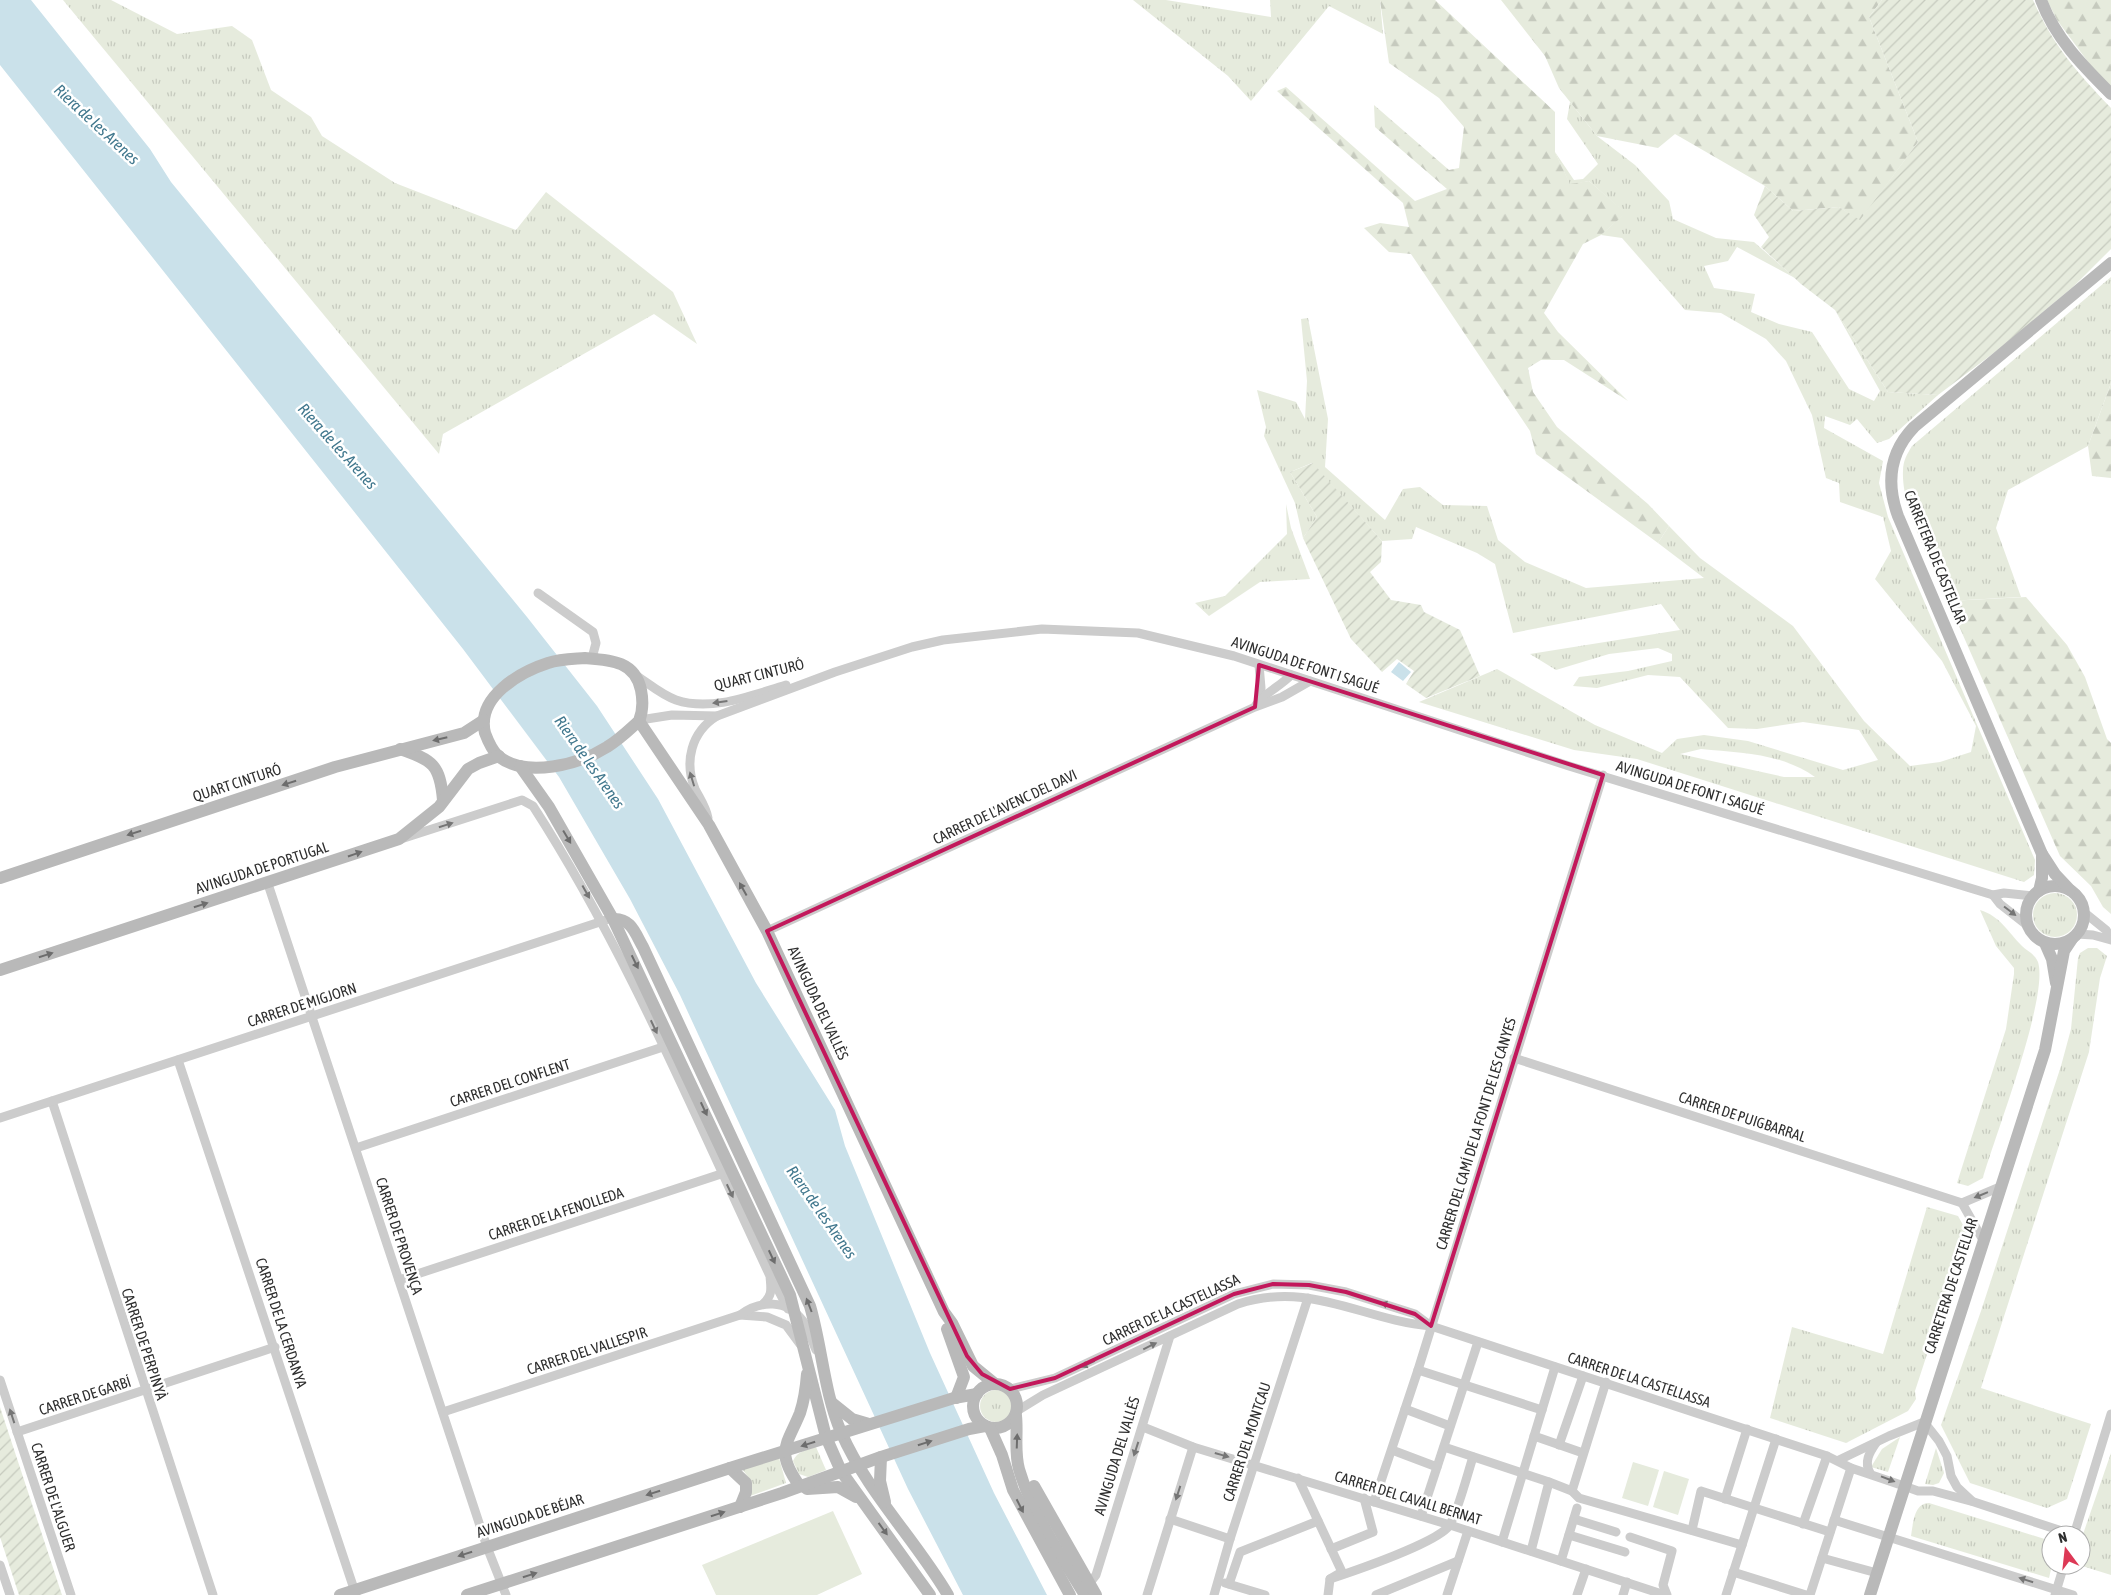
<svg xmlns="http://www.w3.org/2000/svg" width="2111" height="1595" font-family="'Asap Condensed',sans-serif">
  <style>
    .grass { fill: url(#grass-tufts); fill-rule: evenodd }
    .forest { fill: url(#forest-firs) }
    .garden { fill: url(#garden-furrows) }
    .pitch { fill: #e6ebdd }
    .water { fill: #cae1ea }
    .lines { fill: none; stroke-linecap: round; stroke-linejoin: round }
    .street { stroke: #ccc; stroke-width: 9 }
    .secondary { stroke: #b9b9b9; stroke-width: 12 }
    .oneway { fill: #767676 }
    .oneway2 { fill: #6d6d6d }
    .marked { fill: none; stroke: #c2185b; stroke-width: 4; stroke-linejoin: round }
    .labels { text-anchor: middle; stroke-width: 5; stroke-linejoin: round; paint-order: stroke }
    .street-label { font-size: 15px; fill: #2f2f2f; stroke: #fff }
    .water-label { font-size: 16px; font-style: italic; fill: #40778d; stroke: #fff }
  </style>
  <defs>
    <pattern id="grass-tufts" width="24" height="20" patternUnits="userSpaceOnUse" patternTransform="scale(1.25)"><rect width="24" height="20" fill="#e6ebdd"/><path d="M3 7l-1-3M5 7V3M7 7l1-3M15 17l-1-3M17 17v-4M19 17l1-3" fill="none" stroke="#c6cabe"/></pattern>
    <pattern id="forest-firs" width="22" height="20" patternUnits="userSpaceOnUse" patternTransform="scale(1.25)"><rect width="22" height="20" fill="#e6ebdd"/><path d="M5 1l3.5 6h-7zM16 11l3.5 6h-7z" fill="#c6cabe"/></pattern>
    <pattern id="garden-furrows" width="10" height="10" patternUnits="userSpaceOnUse" patternTransform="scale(1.25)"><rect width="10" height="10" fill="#e6ebdd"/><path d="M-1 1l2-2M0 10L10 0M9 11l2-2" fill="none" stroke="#c6cabe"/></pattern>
  </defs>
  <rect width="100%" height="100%" fill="#fff"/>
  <g class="grass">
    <polygon points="63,0 111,0 177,34 232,26 252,40 271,90 311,117 322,136 395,183 516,230 546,192 673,292 697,344 654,314 443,434 439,454"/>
    <polygon points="1133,0 1166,0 1271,17 1270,0 1380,0 1383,34 1329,6 1251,101 1228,76"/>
    <path d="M 1570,102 L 1597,136 L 1635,165 L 1669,201 L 1673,219 L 1716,238 L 1754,242 L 1795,278 L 1737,247 L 1728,261 L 1704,266 L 1714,288 L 1755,294 L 1751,312 L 1779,324 L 1812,332 L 1849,389 L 1874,401 L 1880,391 L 1835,310 L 1888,392 L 1938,395 L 1889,439 L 1877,443 L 1857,419 L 1850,425 L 1825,416 L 1824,428 L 1883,461 L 1879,483 L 1888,517 L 2035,860 L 2034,875 L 2024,882 L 1637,759 L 1574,750 L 1419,702 L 1497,669 L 1595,725 L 1662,753 L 1677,739 L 1704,735 L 1748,741 L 1843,770 L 1878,760 L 1859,730 L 1803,722 L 1757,729 L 1728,728 L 1680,677 L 1648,675 L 1597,688 L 1573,686 L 1579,677 L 1628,671 L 1672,661 L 1672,654 L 1658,648 L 1609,654 L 1556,670 L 1530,654 L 1680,630 L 1661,604 L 1513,633 L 1495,564 L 1477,553 L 1416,527 L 1412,539 L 1382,541 L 1312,463 L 1290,472 L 1317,517 L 1303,538 L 1295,503 L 1264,436 L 1266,427 L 1257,390 L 1296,402 L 1305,419 L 1307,381 L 1301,319 L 1308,318 L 1328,419 L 1325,467 L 1385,520 L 1403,489 L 1420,487 L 1443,505 L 1487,506 L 1498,540 L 1525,562 L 1586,588 L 1704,578 L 1658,543 L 1669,526 L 1700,558 L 1793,626 L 1864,721 L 1910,766 L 1940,762 L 1971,752 L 1976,726 L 1942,661 L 1875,579 L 1891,551 L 1883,517 L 1840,502 L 1839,483 L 1826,478 L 1812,415 L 1786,361 L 1766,339 L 1721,313 L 1685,310 L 1622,238 L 1601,235 L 1625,213 L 1589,181 L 1570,185 L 1555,152 L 1574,180 L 1583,179 L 1598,164 L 1567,119 ZM 1701,749 C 1741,753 1781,753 1815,777 L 1784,777 L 1680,754 Z"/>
    <path d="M 2111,277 L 2111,383 L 2088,446 L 2008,490 L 1996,528 L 2021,597 L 1948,601 C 1933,565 1901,509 1903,471 C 1903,461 1907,454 1912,446 Z"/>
    <polygon points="1286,504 1291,528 1310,579 1260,582 1209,616 1195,603 1225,596 1287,534"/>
    <circle cx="2055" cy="915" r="22"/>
    <path d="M 1980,910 C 2000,916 2008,932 2022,946 C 2027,951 2035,954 2038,962 C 2049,997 1995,1136 1983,1178 L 1968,1186 L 1957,1183 L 2006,1029 L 2014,974 L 2014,968 L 1996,946 Z"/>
    <polygon points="2088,948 2097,948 2107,956 2100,978 2089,1052 1981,1388 2091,1424 2067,1499 2047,1508 1970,1483 1941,1425 1981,1311 2061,1066 2071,1029 2078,958 2080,953"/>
    <polygon points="1927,1207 1958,1216 1967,1232 1915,1391 1916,1399 1908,1411 1846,1443 1770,1418 1792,1327 1883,1354"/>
    <circle cx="996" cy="1406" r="16"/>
    <polygon points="1900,1437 1888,1472 1871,1467 1882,1449"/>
    <path d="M 816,1447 L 826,1470 L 808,1477 L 799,1474 L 793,1461 C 797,1451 807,1450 816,1447 Z"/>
    <polygon points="1936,1448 1944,1473 1939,1483 1933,1485 1925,1484"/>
    <polygon points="2111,1453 2111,1575 2079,1565 2081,1565 2081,1540"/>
    <polygon points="779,1458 786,1483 750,1496 749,1478 742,1469"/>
    <path d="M 1929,1503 L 2051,1541 L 2052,1565 L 2049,1578 L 1911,1536 C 1913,1524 1914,1503 1929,1503 Z"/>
  </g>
  <g class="forest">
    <polygon points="1380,0 1435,0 1555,112 1555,152 1570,184 1589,181 1626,213 1601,235 1583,244 1544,313 1558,332 1628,401 1564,360 1541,360 1528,368 1533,392 1557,427 1648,504 1669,526 1658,543 1536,454 1530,431 1411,254 1389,252 1364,228 1380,223 1409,227 1403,203 1277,91 1286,87 1415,201 1447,189 1375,127 1374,105 1449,170 1459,168 1464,127 1439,98 1389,63"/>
    <polygon points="1501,0 1882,0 1869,17 1918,142 1860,221 1839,207 1793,211 1765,186 1675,134 1658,148 1597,136 1559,88 1545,56"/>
    <polygon points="2047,0 2111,0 2111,93 2057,20"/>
    <polygon points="2111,383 2111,478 2092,476 2088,446"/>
    <polygon points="2026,597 2067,645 2085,677 2107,739 2111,743 2111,914 2103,907 2091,886 2060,856 1948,601"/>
  </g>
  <g class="garden">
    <path d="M 1882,0 L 2033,0 C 2054,47 2076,71 2111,108 L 2111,249 L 2073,287 L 1999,349 L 1938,395 L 1888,392 L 1835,310 L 1801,284 L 1761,247 L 1769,237 L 1754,215 L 1765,186 L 1793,211 L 1839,207 L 1860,220 L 1918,142 L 1869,17 Z"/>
    <polygon points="1313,463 1382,541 1381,562 1370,572 1391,600 1421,605 1424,612 1460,630 1480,676 1426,698 1406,684 1414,671 1397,659 1382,672 1351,639 1303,538 1317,517 1290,472"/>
    <polygon points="0,1407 62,1595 19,1595 0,1537"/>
  </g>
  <g class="pitch">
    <polygon points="1633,1462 1659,1470 1648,1506 1622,1498"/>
    <polygon points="1664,1471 1689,1479 1678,1515 1653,1507"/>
    <polygon points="833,1511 862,1574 817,1595 716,1595 702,1565"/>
  </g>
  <g class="water">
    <polygon points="0,0 31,0 150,149 171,182 527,617 597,706 658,799 756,983 835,1110 845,1146 930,1353 994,1493 1047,1595 963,1595 908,1489 680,995 630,899 559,777 463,649 0,65"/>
    <polygon points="1399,662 1411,672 1403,681 1391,672"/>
  </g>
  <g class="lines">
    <g class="street">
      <polyline points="538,593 593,632 596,643 592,658"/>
      <polyline points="1259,665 1261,688 1259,700"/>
      <path d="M 637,676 C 649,684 662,695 676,700 C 712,712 752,695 786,685"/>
      <path d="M 1256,705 C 1264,693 1281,686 1291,675"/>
      <polyline points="640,720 672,715 717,716"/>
      <path d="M 708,818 C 706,807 700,799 695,789 C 684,762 691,732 717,716 L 835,672 L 912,647 L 943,640 L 1042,629 L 1138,633 L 1234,656 L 1569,766 L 1993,895 L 2004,893 L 2033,896"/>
      <path d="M 404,838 L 522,800 L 533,806 C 628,953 695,1117 770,1276 C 771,1289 773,1295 763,1304"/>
      <polyline points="268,884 487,1547 506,1595"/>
      <polyline points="1993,895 2000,904 2028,926"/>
      <polyline points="2085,913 2106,930 2111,938"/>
      <polyline points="767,931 1255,707 1282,697 1310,681"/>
      <polyline points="2077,934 2093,935 2111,940"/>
      <polyline points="1514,1058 1962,1203 2000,1187"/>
      <polyline points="178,1060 356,1595"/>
      <polyline points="52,1101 213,1595"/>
      <polyline points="0,1118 606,920"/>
      <polyline points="356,1148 669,1045"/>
      <polyline points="1962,1203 1983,1240"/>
      <polyline points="772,1278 788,1309"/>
      <polyline points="399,1280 721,1174"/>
      <polyline points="740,1315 767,1317 786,1325 800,1344"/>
      <polyline points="1418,1370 1542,1410"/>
      <polyline points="0,1380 71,1595"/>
      <polyline points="1010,1389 1055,1378 1234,1294 1273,1284 1309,1285 1346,1292 1415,1314 1431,1326"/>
      <polyline points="1405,1409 1450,1426"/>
      <path d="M 1017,1411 L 1043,1395 L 1238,1304 C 1310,1280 1362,1320 1431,1326 L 1827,1456 L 1851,1468 L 1904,1486 L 1918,1491 L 1933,1491 L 1974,1502 L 2074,1535"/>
      <path d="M 443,1412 L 740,1315 C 760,1300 787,1299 803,1321 C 809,1329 812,1341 816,1350"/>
      <polyline points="1143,1427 1193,1447 1450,1525 1665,1595"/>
      <polyline points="17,1432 275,1347"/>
      <polyline points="1534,1436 1583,1453"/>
      <polyline points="1559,1445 1583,1376"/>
      <polyline points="1444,1447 1549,1482 1572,1491 1579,1498 1742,1545"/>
      <polyline points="1392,1450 1437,1467"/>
      <polyline points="1839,1460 1889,1436 1924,1422 1939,1441 1947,1456 1951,1476 1957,1487 1972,1501"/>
      <path d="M 1870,1473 C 1864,1462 1869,1453 1876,1443"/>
      <polyline points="1298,1478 1342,1572 1330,1579 1328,1595"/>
      <polyline points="1572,1491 1606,1382"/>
      <polyline points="1725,1499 1747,1429"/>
      <polyline points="1374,1502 1418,1370 1603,775"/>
      <polyline points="1421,1516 1478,1342"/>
      <polyline points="1170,1519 1230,1539"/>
      <polyline points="1574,1519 1616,1532"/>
      <polyline points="1834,1520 2073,1595"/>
      <polyline points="1803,1524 1827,1456"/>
      <polyline points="1692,1530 1701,1491 1830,1532"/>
      <polyline points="1569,1535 1625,1552"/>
      <polyline points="2074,1535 2111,1414"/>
      <polyline points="1630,1537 1672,1551 1663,1585 1667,1595"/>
      <polyline points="1502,1542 1555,1367"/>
      <polyline points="1331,1549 1373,1532 1364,1498"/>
      <polyline points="1531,1551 1549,1482"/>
      <polyline points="1822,1558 1877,1573"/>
      <polyline points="1561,1561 1577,1508"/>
      <polyline points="0,1565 10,1595"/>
      <polyline points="1733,1572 1806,1595"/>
      <path d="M 1330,1579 C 1354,1571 1436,1543 1449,1526 C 1457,1515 1468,1472 1473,1457"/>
      <polyline points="1225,1583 1265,1595"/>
      <polyline points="1089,1584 1096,1575 1170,1336"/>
      <polyline points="1229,1584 1240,1552 1318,1521"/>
      <polyline points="1147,1595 1193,1447"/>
      <polyline points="1214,1595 1230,1539 1308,1298"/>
      <polyline points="1376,1595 1458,1561"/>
      <polyline points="1447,1595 1468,1531"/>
      <polyline points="1577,1595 1586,1569"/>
      <polyline points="1623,1595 1627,1582"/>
      <polyline points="1726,1595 1776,1439"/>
      <polyline points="1810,1595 1851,1468"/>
      <polyline points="2055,1595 2064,1565"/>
    </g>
    <g class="secondary">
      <path d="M 2041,0 C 2055,38 2083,66 2111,94"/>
      <path d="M 585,658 C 611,660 635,661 641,690 C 643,700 643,711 639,721 C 629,730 619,740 607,747 C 580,764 526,779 498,756 C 492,750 488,741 485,733 C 476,697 520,672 548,663 C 560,659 573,659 585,658 Z"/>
      <polyline points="639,721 709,825 767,931 944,1312 952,1323 973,1366 995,1384"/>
      <path d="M 400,749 C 433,760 440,765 443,800"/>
      <polyline points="520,766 549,807 613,919 790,1295 826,1437 841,1471 930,1595"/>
      <polyline points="0,878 335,767 464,733 484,720"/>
      <circle cx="2055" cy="915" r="29"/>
      <path d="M 2070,890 L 2055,874 L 2042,854 L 1898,516 C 1886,483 1889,453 1914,427 L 2111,263"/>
      <polyline points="2039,891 2042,878 2042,854"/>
      <path d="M 613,919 C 631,918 635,933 643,947 L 810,1306 C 822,1347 824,1392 841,1432 C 867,1492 915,1539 948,1595"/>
      <polyline points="2045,943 2052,959 2056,983"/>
      <polyline points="0,970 399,839 439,807 468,769 479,763 499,756"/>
      <polyline points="947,1329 964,1377 956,1398"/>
      <circle cx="995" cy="1406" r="22"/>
      <polyline points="832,1403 852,1419 869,1424"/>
      <path d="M 1016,1416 C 1018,1433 1014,1451 1019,1469 C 1031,1511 1062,1558 1085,1595"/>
      <polyline points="990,1428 1002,1455 1013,1490 1070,1595"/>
      <polyline points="881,1457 880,1481 885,1502"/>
      <polyline points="730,1468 746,1483 746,1492 740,1507"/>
      <polyline points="1034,1486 1096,1595"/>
      <path d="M 805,1487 L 799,1485 C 775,1451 787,1445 800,1413 C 804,1401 806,1387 807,1374"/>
      <polyline points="807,1489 838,1487 856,1497"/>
      <polyline points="340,1595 730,1468 954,1398 977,1394"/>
      <polyline points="467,1595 782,1493 881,1457 969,1429 985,1426"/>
      <polyline points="1870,1595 2045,1050 2064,951 2072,939"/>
    </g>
  </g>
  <defs><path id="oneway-solid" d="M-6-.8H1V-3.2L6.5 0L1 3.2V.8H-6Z" transform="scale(1.25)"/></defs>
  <g class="oneway">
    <use href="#oneway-solid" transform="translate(720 702) rotate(172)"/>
    <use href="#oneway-solid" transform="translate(692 779) rotate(-107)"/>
    <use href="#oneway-solid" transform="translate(446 825) rotate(-18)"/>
    <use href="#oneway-solid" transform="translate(586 892) rotate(61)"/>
    <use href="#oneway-solid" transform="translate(2010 911) rotate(37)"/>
    <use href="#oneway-solid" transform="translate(654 1027) rotate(65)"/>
    <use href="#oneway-solid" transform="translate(730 1191) rotate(65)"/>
    <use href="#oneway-solid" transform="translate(1981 1195) rotate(158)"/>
    <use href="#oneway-solid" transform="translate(1388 1305) rotate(-163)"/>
    <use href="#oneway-solid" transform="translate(1150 1346) rotate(-26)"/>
    <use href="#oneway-solid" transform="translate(1088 1364) rotate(155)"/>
    <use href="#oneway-solid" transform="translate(12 1416) rotate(-108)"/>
    <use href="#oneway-solid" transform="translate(1136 1449) rotate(108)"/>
    <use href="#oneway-solid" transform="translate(1222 1455) rotate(16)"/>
    <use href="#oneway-solid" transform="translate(1888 1479) rotate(21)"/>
    <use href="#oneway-solid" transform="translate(1178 1493) rotate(108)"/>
    <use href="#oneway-solid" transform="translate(2026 1580) rotate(-162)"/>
  </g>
  <g class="oneway2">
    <use href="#oneway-solid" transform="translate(440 739) rotate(167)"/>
    <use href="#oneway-solid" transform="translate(289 783) rotate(162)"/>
    <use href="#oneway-solid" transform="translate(134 833) rotate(162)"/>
    <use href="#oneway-solid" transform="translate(567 837) rotate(59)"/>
    <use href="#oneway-solid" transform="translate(355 854) rotate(-19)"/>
    <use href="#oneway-solid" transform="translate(743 889) rotate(-119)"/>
    <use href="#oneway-solid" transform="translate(201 905) rotate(-18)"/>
    <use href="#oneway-solid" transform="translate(46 955) rotate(-18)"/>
    <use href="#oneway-solid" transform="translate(635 962) rotate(64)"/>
    <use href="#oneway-solid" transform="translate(704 1109) rotate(65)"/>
    <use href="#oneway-solid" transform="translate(772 1257) rotate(65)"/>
    <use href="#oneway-solid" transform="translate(809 1305) rotate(-111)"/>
    <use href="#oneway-solid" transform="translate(1017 1441) rotate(-88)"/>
    <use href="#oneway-solid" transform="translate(925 1443) rotate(-18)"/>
    <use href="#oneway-solid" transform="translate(808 1444) rotate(163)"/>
    <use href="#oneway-solid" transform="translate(653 1493) rotate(162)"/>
    <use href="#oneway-solid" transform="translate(1020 1506) rotate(63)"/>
    <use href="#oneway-solid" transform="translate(718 1514) rotate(-18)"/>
    <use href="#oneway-solid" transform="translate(883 1529) rotate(54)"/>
    <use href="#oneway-solid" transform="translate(465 1554) rotate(162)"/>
    <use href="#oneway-solid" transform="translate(530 1575) rotate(-18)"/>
  </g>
  <path class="marked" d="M 1259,665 L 1603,775 L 1431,1326 L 1415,1314 L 1346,1292 L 1309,1285 L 1273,1284 L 1234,1294 L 1055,1378 L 1010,1389 L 982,1374 L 967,1356 L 767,931 L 1255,707 Z"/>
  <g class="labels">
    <g class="street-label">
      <text transform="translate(1935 557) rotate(68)" y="5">CARRETERA DE CASTELLAR</text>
      <text transform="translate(1305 665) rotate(18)" y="5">AVINGUDA DE FONT I SAGUÉ</text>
      <text transform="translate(759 675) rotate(-14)" y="5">QUART CINTURÓ</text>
      <text transform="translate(237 783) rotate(-18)" y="5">QUART CINTURÓ</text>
      <text transform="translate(1690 788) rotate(17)" y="5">AVINGUDA DE FONT I SAGUÉ</text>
      <text transform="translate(1005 807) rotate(-25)" y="5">CARRER DE L'AVENC DEL DAVI</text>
      <text transform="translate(262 868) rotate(-18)" y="5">AVINGUDA DE PORTUGAL</text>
      <text transform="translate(818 1003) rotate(65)" y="5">AVINGUDA DEL VALLÈS</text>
      <text transform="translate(302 1005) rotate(-18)" y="5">CARRER DE MIGJORN</text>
      <text transform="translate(510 1083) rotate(-18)" y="5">CARRER DEL CONFLENT</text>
      <text transform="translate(1742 1117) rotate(18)" y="5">CARRER DE PUIGBARRAL</text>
      <text transform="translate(1476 1134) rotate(-73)" y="5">CARRER DEL CAMÍ DE LA FONT DE LES CANYES</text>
      <text transform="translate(556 1214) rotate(-18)" y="5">CARRER DE LA FENOLLEDA</text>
      <text transform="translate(399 1236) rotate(72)" y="5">CARRER DE PROVENÇA</text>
      <text transform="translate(1951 1286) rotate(-72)" y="5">CARRETERA DE CASTELLAR</text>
      <text transform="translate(1171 1310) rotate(-25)" y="5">CARRER DE LA CASTELLASSA</text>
      <text transform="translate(281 1323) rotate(72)" y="5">CARRER DE LA CERDANYA</text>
      <text transform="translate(144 1344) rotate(72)" y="5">CARRER DE PERPINYÀ</text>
      <text transform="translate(587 1351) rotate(-18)" y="5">CARRER DEL VALLESPIR</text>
      <text transform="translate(1639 1380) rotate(18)" y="5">CARRER DE LA CASTELLASSA</text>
      <text transform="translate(85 1396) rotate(-18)" y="5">CARRER DE GARBÍ</text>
      <text transform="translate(1247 1442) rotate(-72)" y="5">CARRER DEL MONTCAU</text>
      <text transform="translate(1117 1456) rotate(-73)" y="5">AVINGUDA DEL VALLÈS</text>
      <text transform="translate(53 1497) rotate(72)" y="5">CARRER DE L'ALGUER</text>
      <text transform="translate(1408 1498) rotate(17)" y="5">CARRER DEL CAVALL BERNAT</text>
      <text transform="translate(530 1516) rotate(-18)" y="5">AVINGUDA DE BÉJAR</text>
    </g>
    <g class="water-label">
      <text transform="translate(97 124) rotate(43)" y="6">Riera de les Arenes</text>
      <text transform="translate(338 446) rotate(48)" y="6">Riera de les Arenes</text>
      <text transform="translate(590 762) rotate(55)" y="6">Riera de les Arenes</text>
      <text transform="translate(822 1212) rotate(55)" y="6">Riera de les Arenes</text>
    </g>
  </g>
  <g transform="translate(2066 1550) rotate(345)"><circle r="24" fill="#ffffff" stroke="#acacac"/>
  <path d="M0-4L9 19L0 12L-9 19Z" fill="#dd3956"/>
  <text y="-8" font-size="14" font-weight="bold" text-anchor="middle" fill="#2f2f2f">N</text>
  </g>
</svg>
